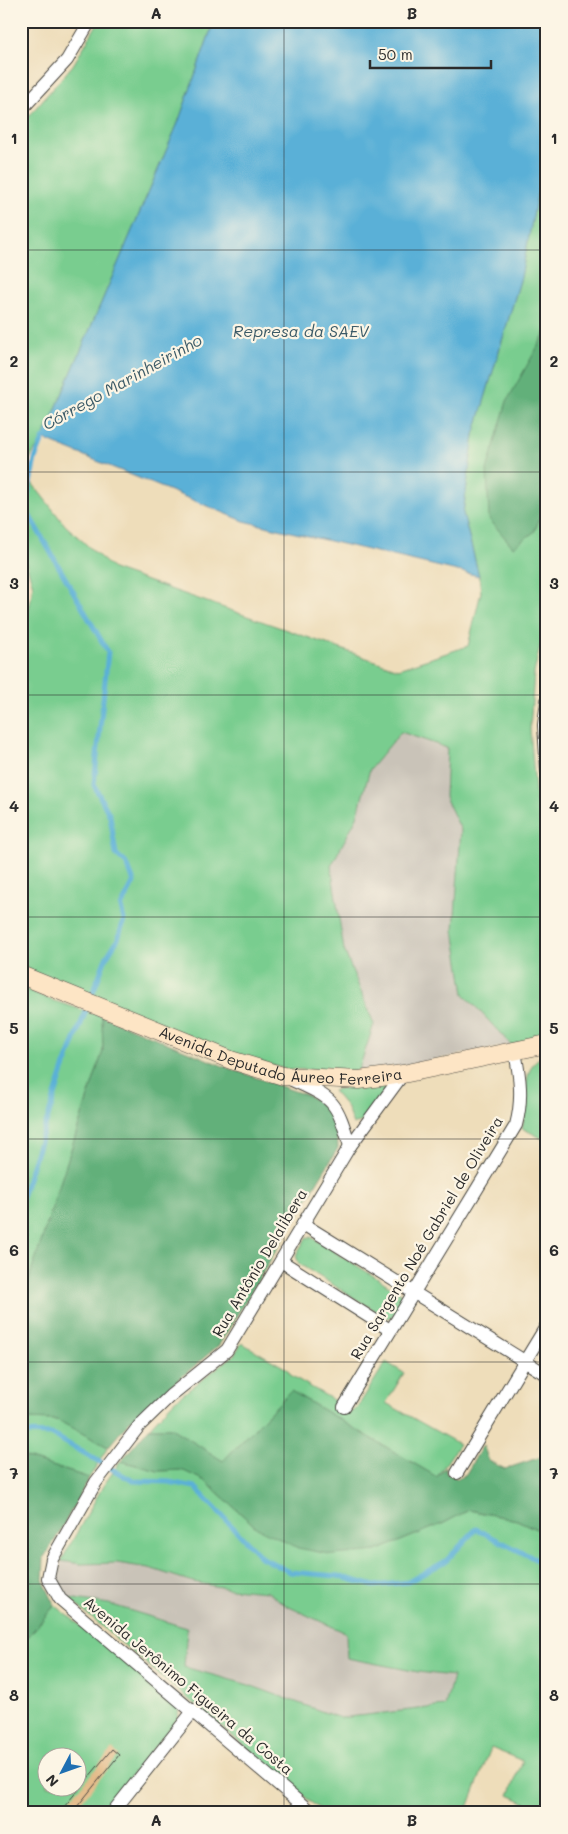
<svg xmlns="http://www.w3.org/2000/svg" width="568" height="1834" font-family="Mali,sans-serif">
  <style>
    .industrial { fill: #c9c3b8 }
    .green { fill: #79cd8f; stroke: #527c5d; fill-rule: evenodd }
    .forest { fill: #62b07a; stroke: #466e52 }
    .water { fill: #5ab0d7; stroke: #426e81 }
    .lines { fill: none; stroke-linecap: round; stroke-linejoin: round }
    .stream { stroke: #5ab0d7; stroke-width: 5 }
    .building { fill: #e2b783 }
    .minor-casing { stroke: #484640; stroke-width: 14 }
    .secondary-casing { stroke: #484640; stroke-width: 19 }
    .minor { stroke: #fff; stroke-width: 12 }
    .secondary { stroke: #fde5c5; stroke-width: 18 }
    .grid { fill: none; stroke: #2b2b2b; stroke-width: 1; stroke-opacity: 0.55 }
    .labels { text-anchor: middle; stroke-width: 4.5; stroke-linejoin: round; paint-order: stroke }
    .street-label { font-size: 15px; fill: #2b2b2b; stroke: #fcf5e5 }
    .water-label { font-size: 16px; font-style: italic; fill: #3b5a67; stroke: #fcf5e5 }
    .neatline { fill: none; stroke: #2b2b2b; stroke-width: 2 }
    .grid-label { font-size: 16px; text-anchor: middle; font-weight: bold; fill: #2b2b2b }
  </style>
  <rect width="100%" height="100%" fill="#fcf5e5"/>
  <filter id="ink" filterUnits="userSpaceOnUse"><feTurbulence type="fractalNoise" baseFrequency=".02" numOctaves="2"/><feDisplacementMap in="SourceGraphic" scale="10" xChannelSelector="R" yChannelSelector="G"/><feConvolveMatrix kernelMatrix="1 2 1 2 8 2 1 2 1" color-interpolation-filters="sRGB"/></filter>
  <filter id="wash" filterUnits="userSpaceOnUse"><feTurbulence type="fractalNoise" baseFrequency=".0096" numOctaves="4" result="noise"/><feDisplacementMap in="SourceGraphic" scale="20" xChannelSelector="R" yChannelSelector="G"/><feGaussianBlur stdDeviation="1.12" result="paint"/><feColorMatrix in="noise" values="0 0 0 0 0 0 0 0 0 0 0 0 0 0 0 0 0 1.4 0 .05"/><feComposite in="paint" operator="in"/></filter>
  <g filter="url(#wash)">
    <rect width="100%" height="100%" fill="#eeddba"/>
    <g class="industrial">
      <polygon points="401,731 447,748 445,797 461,830 454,930 511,1045 403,1066 358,1072 374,1024 344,950 331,866 357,817 370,769"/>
      <polygon points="61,1561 81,1564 116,1563 149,1568 193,1582 231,1589 268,1592 287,1606 346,1633 347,1658 418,1672 453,1676 445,1706 340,1718 249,1685 184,1667 109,1604 68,1598 58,1580"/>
    </g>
    <g class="green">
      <polygon points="99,21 214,21 178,123 43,439 21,471 21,125 73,65"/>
      <polygon points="547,144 547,330 536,350 534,532 547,500 547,616 534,673 530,729 536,800 547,863 547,1035 511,1045 464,994 454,930 461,830 445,797 447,748 401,732 370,769 357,817 331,866 344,950 374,1024 358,1072 285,1069 234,1054 21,968 21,654 33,586 21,546 21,486 32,483 65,525 113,569 398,669 468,646 481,592 479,576 463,513 474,435 521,277"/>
      <polygon points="21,987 51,1000 102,1016 103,1051 21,1304"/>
      <path d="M 547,1055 L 547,1141 L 522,1128 C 529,1107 518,1061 547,1055 Z"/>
      <polygon points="389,1086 362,1121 353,1125 346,1106 333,1091 339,1088"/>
      <polygon points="311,1237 401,1293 404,1300 392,1317 387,1318 299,1264 296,1256 306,1238"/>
      <polygon points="242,1343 287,1369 292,1376 335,1401 337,1408 348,1414 357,1408 386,1362 404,1373 386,1403 459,1444 437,1477 291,1391 223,1461 171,1428 149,1428 174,1401 233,1356"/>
      <polygon points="21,1419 57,1420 108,1447 89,1478 21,1456"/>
      <polygon points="121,1461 158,1471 182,1470 205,1481 257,1528 376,1551 442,1524 469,1510 517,1520 547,1534 547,1813 509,1795 523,1761 491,1748 466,1813 324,1813 68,1598 109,1604 187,1628 184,1667 249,1685 340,1718 445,1706 453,1676 418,1672 347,1658 346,1633 287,1606 268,1592 231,1589 193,1582 149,1568 117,1563 81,1564 61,1561 103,1486"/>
      <path d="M 55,1605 L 179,1706 L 178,1718 L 101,1813 L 21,1813 L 21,1645 ZM 48,1756 L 78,1756 L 78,1786 L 48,1786 Z"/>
    </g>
    <g class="forest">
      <polygon points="547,330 547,500 534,532 513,547 489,519 487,470 507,401"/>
      <polygon points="102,1016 228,1068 309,1096 328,1109 337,1127 338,1148 219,1345 129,1422 108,1447 57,1420 21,1419 21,1304 103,1051"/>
      <polygon points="291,1391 437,1477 446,1467 446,1473 458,1479 466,1474 483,1445 489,1461 505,1469 547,1455 547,1534 517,1520 469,1510 442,1524 376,1551 334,1555 298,1548 257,1528 205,1481 182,1470 158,1471 121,1461 149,1428 171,1428 223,1461"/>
      <polygon points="21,1456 89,1478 58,1535 44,1557 43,1580 55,1605 21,1645"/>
    </g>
    <polygon class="water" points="214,21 547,21 547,144 521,277 474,435 463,513 479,576 244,521 43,439 178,123"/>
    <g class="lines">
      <g class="stream">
        <polyline points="21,1200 63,1071 106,958 118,939 124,920 121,907 134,882 127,864 116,854 110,816 94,785 108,652 25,508 35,459 43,439 47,436"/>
        <polyline points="21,1433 51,1434 133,1481 169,1482 195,1487 261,1557 290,1572 338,1576 374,1586 408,1582 446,1561 476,1529 547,1565"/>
      </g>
    </g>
    <g id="blocks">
      <polygon class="building" points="112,1749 119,1755 72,1813 59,1813"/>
    </g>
  </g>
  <g filter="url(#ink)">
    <use href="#blocks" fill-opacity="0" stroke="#484640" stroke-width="1"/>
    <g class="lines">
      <g class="minor-casing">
        <g id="minor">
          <polyline points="21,110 67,60 90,21"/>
          <polyline points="547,701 544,725 547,771"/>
          <path d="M 292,1080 C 335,1099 336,1101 350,1146"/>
          <polyline points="303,1224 547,1375"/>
          <polyline points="281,1261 390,1330"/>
          <path d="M 344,1407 L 516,1125 C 523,1099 520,1077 515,1052"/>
          <polyline points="457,1473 547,1325"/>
          <polyline points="112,1813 194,1710"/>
          <polyline points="312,1813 60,1599 48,1578 52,1559 96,1482 139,1426 170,1396 227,1350 350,1146 403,1074"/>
        </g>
      </g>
      <g class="secondary-casing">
        <g id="secondary">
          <path id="s1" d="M 21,975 L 231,1060 L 283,1076 L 359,1080 L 403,1074 L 547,1044"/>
        </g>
      </g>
      <use href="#minor" class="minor"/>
      <use href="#secondary" class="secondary"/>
    </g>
  </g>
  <path class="grid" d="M 284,21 L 284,1813M 21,250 L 547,250M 21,472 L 547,472M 21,695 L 547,695M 21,917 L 547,917M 21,1139 L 547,1139M 21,1362 L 547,1362M 21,1584 L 547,1584"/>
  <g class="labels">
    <g class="street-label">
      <text dy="5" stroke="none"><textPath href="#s1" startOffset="275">Avenida Deputado Áureo Ferreira</textPath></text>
      <text transform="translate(427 1238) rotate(-59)" y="5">Rua Sargento Noé Gabriel de Oliveira</text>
      <text transform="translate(260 1263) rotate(-59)" y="5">Rua Antônio Delalibera</text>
      <text transform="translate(188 1686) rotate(40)" y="5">Avenida Jerônimo Figueira da Costa</text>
    </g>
    <g class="water-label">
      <text x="301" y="337">Represa da SAEV</text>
      <text transform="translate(122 382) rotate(-29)" y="6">Córrego Marinheirinho</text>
    </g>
  </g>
  <rect width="568" height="1834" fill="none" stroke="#fcf5e5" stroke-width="55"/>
  <g transform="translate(62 1772) rotate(229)"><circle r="24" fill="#fcf5e5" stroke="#a8a49b"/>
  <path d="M0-4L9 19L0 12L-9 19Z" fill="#1f6fb2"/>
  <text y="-8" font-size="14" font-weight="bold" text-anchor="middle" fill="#2b2b2b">N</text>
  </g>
  <path d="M370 60v8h121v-8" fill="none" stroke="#2b2b2b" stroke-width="2.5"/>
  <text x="378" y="60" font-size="15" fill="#2b2b2b" stroke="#fcf5e5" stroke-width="4" paint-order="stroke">50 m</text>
  <rect x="28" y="28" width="512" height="1778" class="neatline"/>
  <g class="grid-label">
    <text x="156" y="19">A</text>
    <text x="412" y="19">B</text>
    <text x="14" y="144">1</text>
    <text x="554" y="144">1</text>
    <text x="14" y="367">2</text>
    <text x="554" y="367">2</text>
    <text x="14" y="589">3</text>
    <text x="554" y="589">3</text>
    <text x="14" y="812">4</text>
    <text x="554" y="812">4</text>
    <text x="14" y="1034">5</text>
    <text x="554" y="1034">5</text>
    <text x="14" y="1256">6</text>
    <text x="554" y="1256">6</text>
    <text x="14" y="1479">7</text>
    <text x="554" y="1479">7</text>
    <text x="14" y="1701">8</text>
    <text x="554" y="1701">8</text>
    <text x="156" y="1826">A</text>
    <text x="412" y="1826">B</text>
  </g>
</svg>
